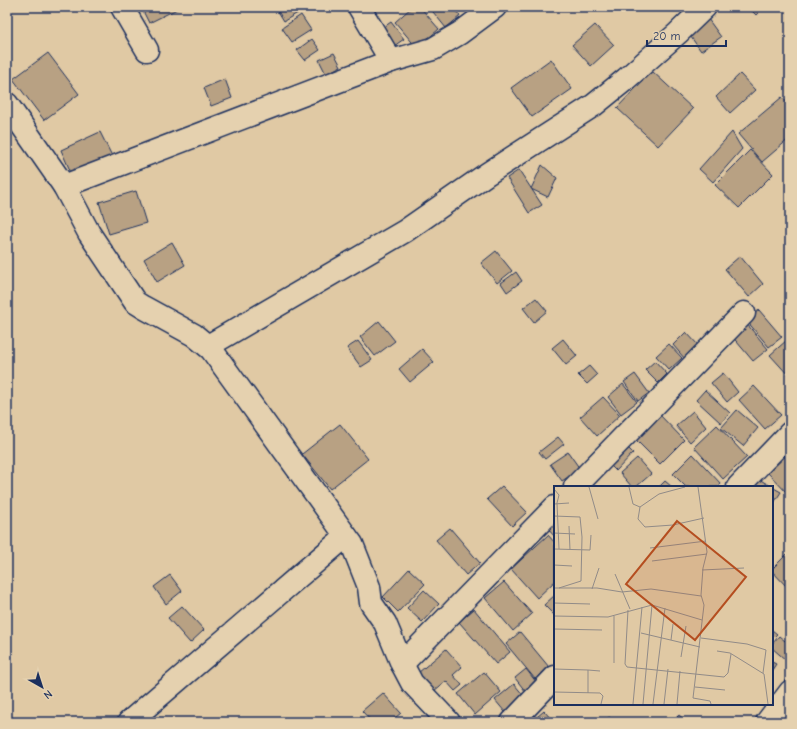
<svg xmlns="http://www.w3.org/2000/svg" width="797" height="729" font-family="'Comic Neue',sans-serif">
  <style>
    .building { fill: #b8a183; stroke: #1b2f5e }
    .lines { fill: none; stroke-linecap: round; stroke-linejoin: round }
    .minor-casing { stroke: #1b2f5e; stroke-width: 25 }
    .minor { stroke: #e5d1af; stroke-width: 22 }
    .inset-road { fill: none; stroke: #918b88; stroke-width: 1 }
    .view { fill: #b54e20; fill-opacity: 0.15; stroke: #b54e20; stroke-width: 2 }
    .inset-edge { fill: none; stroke: #1b2f5e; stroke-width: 2 }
  </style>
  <rect width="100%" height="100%" fill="#e0c9a4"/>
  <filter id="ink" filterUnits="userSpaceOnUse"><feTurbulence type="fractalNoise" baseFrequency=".025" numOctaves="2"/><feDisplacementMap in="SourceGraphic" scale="8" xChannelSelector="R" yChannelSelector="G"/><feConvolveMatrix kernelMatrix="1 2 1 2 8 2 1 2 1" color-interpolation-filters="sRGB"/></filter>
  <g filter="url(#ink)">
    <g class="building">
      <polygon points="141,7 181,7 149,23"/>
      <polygon points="277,7 301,7 303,10 284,21 276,8"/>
      <polygon points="412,7 420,7 439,29 417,48 395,22"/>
      <polygon points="429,7 453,7 460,16 446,28"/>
      <polygon points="662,7 671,7 666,12"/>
      <polygon points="748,7 764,7 756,15"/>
      <polygon points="301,15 311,30 292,42 282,28"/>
      <polygon points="708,19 721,37 701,51 688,33"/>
      <polygon points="391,22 404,39 394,46 381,29"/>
      <polygon points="595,25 614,45 591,66 572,45"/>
      <polygon points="312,39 320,50 305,60 297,50"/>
      <polygon points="48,53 79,94 44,120 13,79"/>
      <polygon points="334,53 341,66 326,74 319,60"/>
      <polygon points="551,59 572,89 532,117 511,88"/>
      <polygon points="652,71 693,109 658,146 617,108"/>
      <polygon points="740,74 755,90 730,113 716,97"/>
      <polygon points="225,79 232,98 211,106 204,88"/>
      <polygon points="782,97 790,106 790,138 762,162 738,134"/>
      <polygon points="100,132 112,156 72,175 61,150"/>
      <polygon points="732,132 742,149 713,182 699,169"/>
      <polygon points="750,150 773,174 739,208 715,185"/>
      <polygon points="542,165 557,178 548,197 531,189"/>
      <polygon points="519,170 542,205 529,213 507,178"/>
      <polygon points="136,191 146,223 109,234 99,202"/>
      <polygon points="172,242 185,265 157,282 144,259"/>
      <polygon points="496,251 512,271 497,283 481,263"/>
      <polygon points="740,256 763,284 749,297 725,269"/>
      <polygon points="516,272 522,281 507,292 501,283"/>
      <polygon points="536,298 547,311 534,322 523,308"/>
      <polygon points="759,310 782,337 769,347 746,320"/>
      <polygon points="379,321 395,341 375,356 360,337"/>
      <polygon points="746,323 768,349 753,361 731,335"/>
      <polygon points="686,332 699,346 685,359 673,345"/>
      <polygon points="563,339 577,356 566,365 552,348"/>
      <polygon points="787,340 790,343 790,377 770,355"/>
      <polygon points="358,341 372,360 361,367 347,348"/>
      <polygon points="669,344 682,358 669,370 656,356"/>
      <polygon points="422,349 434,362 410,382 399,369"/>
      <polygon points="655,361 667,374 658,383 645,370"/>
      <polygon points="589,366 597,375 587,384 578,375"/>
      <polygon points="723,373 738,392 727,402 711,383"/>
      <polygon points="635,374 649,393 638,401 624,382"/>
      <polygon points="623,384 637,402 621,414 608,397"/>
      <polygon points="754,386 781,415 765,429 739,400"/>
      <polygon points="705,390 730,413 721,423 696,400"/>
      <polygon points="603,397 620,415 597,436 580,417"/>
      <polygon points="737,410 758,428 743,446 721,428"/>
      <polygon points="693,411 706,427 690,442 676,426"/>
      <polygon points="657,412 684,440 660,464 632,436"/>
      <polygon points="340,424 368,459 330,489 302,454"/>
      <polygon points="717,425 747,457 723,479 694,447"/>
      <polygon points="558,437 564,444 545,459 539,452"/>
      <polygon points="626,446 633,453 616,471 609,464"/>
      <polygon points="568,452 580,469 562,481 550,464"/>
      <polygon points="790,452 790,494 789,495 768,473"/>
      <polygon points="693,454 721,484 717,487 686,487 673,474"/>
      <polygon points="637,458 651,474 636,487 632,487 620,473"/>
      <polygon points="759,479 772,487 755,487"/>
      <polygon points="665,481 672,487 659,487"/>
      <polygon points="502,486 527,512 512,526 487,499"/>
      <polygon points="772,487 781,492 772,506"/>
      <polygon points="555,521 555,537 547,528"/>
      <polygon points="450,528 480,563 466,575 436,540"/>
      <polygon points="548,535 555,543 555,581 537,598 511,569"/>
      <polygon points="790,551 790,586 788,588 772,571 772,569"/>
      <polygon points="409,569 425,584 398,612 383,597"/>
      <polygon points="170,575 182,591 166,604 154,587"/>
      <polygon points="504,582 532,614 513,631 485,598"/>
      <polygon points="424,590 439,604 422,622 407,608"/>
      <polygon points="555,595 555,616 544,605"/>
      <polygon points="182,606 204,630 190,643 168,618"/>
      <polygon points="474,609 510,652 496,664 459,622"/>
      <polygon points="772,630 777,634 772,639"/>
      <polygon points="520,632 549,667 535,679 506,644"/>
      <polygon points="790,635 790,658 787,661 772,648 772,644 779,636 785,641"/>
      <polygon points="446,649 462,667 453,675 462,685 455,691 446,681 434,691 418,673"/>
      <polygon points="772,662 776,664 772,670"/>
      <polygon points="526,669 537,683 526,692 515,678"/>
      <polygon points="484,672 501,692 475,715 458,694"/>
      <polygon points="514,684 524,696 505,712 495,700"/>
      <polygon points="383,693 401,713 390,722 372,722 362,711"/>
      <polygon points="544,711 554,722 531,722"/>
      <polygon points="679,715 687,722 672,722"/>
      <polygon points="609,717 615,722 604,722"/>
    </g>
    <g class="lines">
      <g class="minor-casing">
        <g id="minor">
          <polyline points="122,7 147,50"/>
          <polyline points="359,7 391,61"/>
          <polyline points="7,104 64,186 89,233 135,302 143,307 194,335 211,349 346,536 352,544 369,587 371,603 385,623 402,664 412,683 449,722"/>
          <polyline points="64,186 391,61 433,49 460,33 495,7"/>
          <polyline points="208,346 405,231 487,174 594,105 626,79 678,33 705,7"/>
          <polyline points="575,487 744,313"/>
          <polyline points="738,487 790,433"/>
          <polyline points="402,664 555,507"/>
          <polyline points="129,722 346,536"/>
          <polyline points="512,722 555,677"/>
          <polyline points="767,722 790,692"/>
        </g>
      </g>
      <use href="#minor" class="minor"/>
    </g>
  </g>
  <g transform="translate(554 486)">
    <rect width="219" height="219" fill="#e0c9a4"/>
    <path class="inset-road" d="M 35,1 L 44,33M 75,1 L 79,18 L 86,21 L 105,8 L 131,1M 144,1 L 153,66 L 149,82 L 147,109 L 150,119 L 139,212 L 156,215 L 157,218M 0,3 L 5,9 L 3,17 L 5,63M 0,18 L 15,17M 86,21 L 84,33 L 91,41 L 119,39 L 150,32M 0,30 L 26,31 L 28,51 L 27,95 L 5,102M 15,40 L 16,64M 0,47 L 21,48M 96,62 L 152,55M 0,63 L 36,64 L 37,49M 98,75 L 153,68M 0,79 L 18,80M 148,84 L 190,82M 61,88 L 76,123M 0,102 L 43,102 L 68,106 L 97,103 L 147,110M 38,103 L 45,82M 0,117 L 36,118M 74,124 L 71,178 L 73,181 L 170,191 L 174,187 L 177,168M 0,130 L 54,131 L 98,119 L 148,134M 60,130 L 60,177M 0,143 L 48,144M 87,147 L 146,161M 147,152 L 193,158 L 212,164 L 209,187M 117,154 L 119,138M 163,165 L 176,167 L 210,188 L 214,218M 127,171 L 132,140M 0,183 L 34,184 L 34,207M 34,184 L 46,185M 141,201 L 171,204M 0,206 L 46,207 L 49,210 L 47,218M 79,218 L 88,121M 89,218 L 98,119M 99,218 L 111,122M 110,218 L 114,183M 123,218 L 126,185"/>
    <path class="view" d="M 123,35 L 192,91 L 141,154 L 72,98 Z"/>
    <rect width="219" height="219" class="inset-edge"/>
  </g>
  <rect width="797" height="729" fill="none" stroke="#e5d1af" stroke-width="24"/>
  <rect x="12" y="12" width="773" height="705" fill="none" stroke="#1b2f5e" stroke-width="1.5" filter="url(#ink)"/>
  <g transform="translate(42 687) rotate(141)" stroke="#e5d1af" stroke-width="3" paint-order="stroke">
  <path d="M0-3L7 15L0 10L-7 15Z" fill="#1b2f5e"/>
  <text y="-6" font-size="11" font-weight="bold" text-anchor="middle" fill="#1b2f5e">N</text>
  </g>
  <path d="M647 40v6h79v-6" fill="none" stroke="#1b2f5e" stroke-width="2"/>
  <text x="653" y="40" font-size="12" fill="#1b2f5e" stroke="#e5d1af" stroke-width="3" paint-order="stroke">20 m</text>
</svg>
